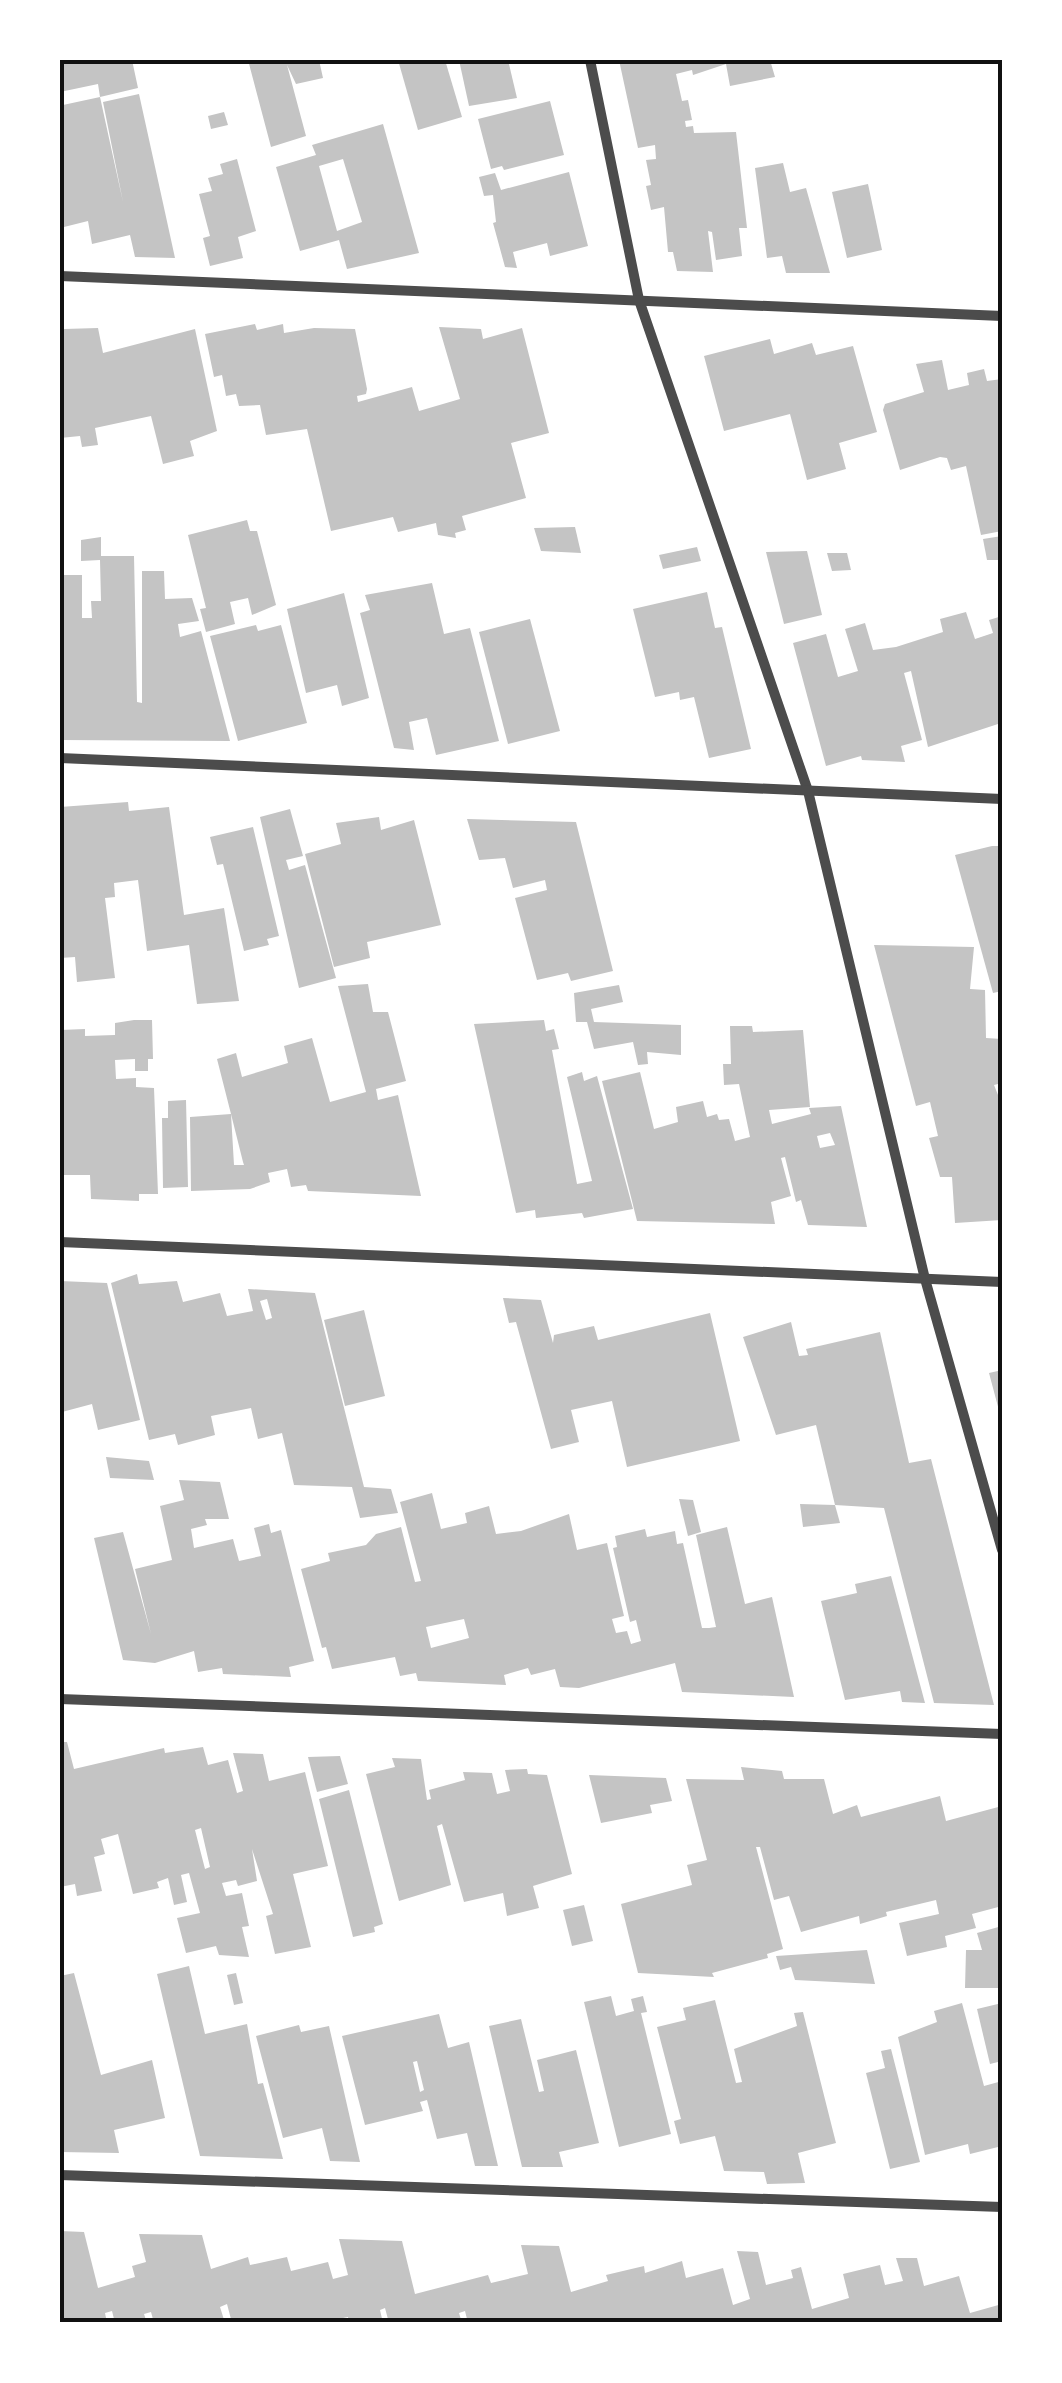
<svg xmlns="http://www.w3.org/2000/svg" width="1062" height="2383" font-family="Barlow,sans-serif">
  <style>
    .building { fill: #c4c4c4; fill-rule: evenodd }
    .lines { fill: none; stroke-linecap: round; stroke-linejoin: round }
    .minor { stroke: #4c4c4c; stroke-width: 10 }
    .neatline { fill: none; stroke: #111; stroke-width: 4 }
  </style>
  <rect width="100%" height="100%" fill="#fff"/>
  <g class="building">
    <polygon points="60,60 132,60 138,88 100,97 98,84 60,92"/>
    <polygon points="248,60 319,60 323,78 296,84 287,65 306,136 271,147"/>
    <polygon points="398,60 445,60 462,117 418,130"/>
    <polygon points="459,60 508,60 517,98 469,106"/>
    <polygon points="619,60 770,60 775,77 730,86 726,64 693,75 692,70 676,74 682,101 688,100 692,120 685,121 686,127 693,126 694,133 736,132 747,228 739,228 742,256 716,260 712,232 708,231 713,272 677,271 673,252 668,252 664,207 651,210 646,186 651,185 646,160 656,159 655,145 638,148"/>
    <polygon points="139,94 161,194 175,258 135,257 130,235 92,244 88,221 60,228 60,101 63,105 100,97 123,202 103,102"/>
    <polygon points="550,101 564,155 504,170 502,166 491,169 478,119"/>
    <polygon points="224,112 228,125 211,129 208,116"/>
    <path d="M 383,124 L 419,253 L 347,269 L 339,240 L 300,251 L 276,167 L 316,155 L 312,145 ZM 343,159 L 362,222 L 337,231 L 319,166 Z"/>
    <polygon points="237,159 256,231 238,237 243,258 210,266 203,238 210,236 199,194 212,191 208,178 223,174 220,164"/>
    <polygon points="783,163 790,192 806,188 830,273 786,273 782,256 767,258 755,168"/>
    <polygon points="569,172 588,246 550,256 547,243 513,252 517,268 505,267 493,223 496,222 493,195 484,196 479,177 495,173 501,190"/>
    <polygon points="868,184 882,250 847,258 832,192"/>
    <polygon points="60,318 64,329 98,328 103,353 195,329 217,431 190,441 194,456 163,464 151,416 95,428 98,445 82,447 80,436 60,438"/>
    <polygon points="255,324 257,330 283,324 284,333 314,328 355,329 367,389 366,394 357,396 358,402 412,387 419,411 460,399 439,327 481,329 483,339 522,328 549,433 511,443 526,498 462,516 466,530 455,533 456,538 438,535 436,523 398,532 393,517 331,531 307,429 266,435 260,405 239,406 236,394 226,396 222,375 214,377 205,334"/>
    <polygon points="770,339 774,354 812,343 816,355 853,346 877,432 839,443 846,469 807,480 790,414 724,431 704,356"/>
    <polygon points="942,360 948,390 969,385 967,373 984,369 987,381 1002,379 1002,531 981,535 966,466 951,470 947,458 940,457 900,470 883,410 885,404 924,392 916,364"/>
    <polygon points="247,520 250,531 257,531 276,605 252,615 248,598 230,602 235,624 206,632 200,609 206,608 188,535"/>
    <polygon points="575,527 581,553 541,551 534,528"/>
    <polygon points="1002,536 1002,560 987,560 983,539"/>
    <polygon points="101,537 101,556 134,556 137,702 142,703 142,571 164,571 165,599 192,598 199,621 178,624 180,637 201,631 230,741 60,740 60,575 82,575 82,618 92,618 91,601 101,601 100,560 81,561 81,540"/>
    <polygon points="697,547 701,561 663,569 659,555"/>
    <polygon points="807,551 822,615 784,624 766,552"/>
    <polygon points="827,553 847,553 851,570 832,571"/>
    <polygon points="432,583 444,634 470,628 499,741 436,755 427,718 409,722 414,750 394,748 360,613 370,610 365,595"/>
    <polygon points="707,592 715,628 722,627 751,749 709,758 694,697 680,700 679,692 655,697 633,609"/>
    <polygon points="344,593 369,698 342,706 337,685 306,693 287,609"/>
    <polygon points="966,612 975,639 993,633 989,620 1002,616 1002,733 998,724 928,747 911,671 904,673 922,740 901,746 905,762 862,760 861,756 826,766 793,643 826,634 838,677 858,671 845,629 865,623 873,650 896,647 943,632 940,619"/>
    <polygon points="530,619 560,731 508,744 479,632"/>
    <polygon points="256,625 258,631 281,625 307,723 238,741 210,636"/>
    <polygon points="128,802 129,811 169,807 184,915 224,908 239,1001 197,1004 189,945 147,951 138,880 114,883 115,897 105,898 115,978 77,982 75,957 60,958 60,807"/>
    <polygon points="290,809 303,856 286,860 289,870 305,865 336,978 299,988 260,817"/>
    <polygon points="379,817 381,830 414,820 441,925 367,942 370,958 334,967 305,854 341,844 336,823"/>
    <polygon points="467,819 576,822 613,971 571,981 568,973 537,980 515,898 547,890 545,880 513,888 505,858 479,860"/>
    <polygon points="253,827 279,936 267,939 269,945 244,951 223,864 217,865 210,837"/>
    <polygon points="992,846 1002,846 1002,991 993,993 955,855"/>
    <polygon points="874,945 974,947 970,989 985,990 986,1038 1002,1039 1002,1083 994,1085 1002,1105 1002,1220 955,1223 952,1177 940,1177 929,1138 938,1136 930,1102 916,1106"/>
    <path d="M 368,984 L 373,1012 L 388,1012 L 406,1081 L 376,1089 L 378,1100 L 398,1095 L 421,1196 L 308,1191 L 306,1185 L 291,1187 L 287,1169 L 268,1173 L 270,1182 L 250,1189 L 191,1191 L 190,1117 L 231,1114 L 217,1059 L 236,1053 L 242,1077 L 288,1063 L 284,1046 L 312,1038 L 330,1102 L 366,1092 L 338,986 ZM 231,1114 L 243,1162 L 244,1165 L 234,1165 Z"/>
    <polygon points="619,985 623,1002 591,1009 594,1022 681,1025 681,1055 647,1052 648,1064 638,1065 633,1042 594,1049 587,1022 576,1022 574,993"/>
    <polygon points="134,1020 152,1020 153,1059 148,1059 148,1071 135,1071 135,1059 115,1060 116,1079 136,1078 136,1087 154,1088 158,1194 139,1194 139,1201 91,1199 90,1175 60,1175 60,1030 85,1029 85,1036 115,1035 115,1023"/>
    <polygon points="544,1020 546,1031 554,1029 559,1049 552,1050 577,1184 592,1181 567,1077 582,1072 584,1081 597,1076 633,1209 584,1218 582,1213 536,1218 535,1210 516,1213 474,1024"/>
    <path d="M 730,1026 L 752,1026 L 753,1032 L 803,1030 L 810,1107 L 769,1110 L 772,1124 L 811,1114 L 809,1108 L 841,1106 L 867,1227 L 808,1225 L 801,1200 L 796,1202 L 785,1157 L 781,1158 L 791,1196 L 771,1202 L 775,1224 L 637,1221 L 602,1081 L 640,1072 L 654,1129 L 678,1122 L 676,1107 L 703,1101 L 707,1117 L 717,1114 L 719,1120 L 729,1119 L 735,1141 L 750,1137 L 739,1084 L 724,1085 L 723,1064 L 731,1064 ZM 830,1133 L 835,1145 L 820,1148 L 817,1136 Z"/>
    <polygon points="186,1100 188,1187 163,1188 162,1118 168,1118 168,1101"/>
    <path d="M 137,1274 L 139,1284 L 177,1281 L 183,1302 L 220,1293 L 227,1316 L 253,1311 L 248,1289 L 315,1293 L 364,1487 L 391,1489 L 398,1513 L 360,1518 L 352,1487 L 294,1485 L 282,1433 L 258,1439 L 251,1408 L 211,1416 L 215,1435 L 178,1445 L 175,1434 L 149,1440 L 111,1283 ZM 267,1299 L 272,1318 L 266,1320 L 260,1301 Z"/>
    <polygon points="60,1281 107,1283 140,1420 98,1430 92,1404 62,1412"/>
    <polygon points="503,1298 541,1300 553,1343 554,1335 594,1326 598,1340 710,1313 740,1441 627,1467 612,1401 571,1410 579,1442 551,1449 516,1322 509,1323"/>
    <polygon points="364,1310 385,1396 345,1406 324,1320"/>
    <polygon points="791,1322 799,1356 808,1355 806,1349 880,1332 909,1463 931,1459 994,1705 934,1703 884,1508 835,1505 816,1425 776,1435 743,1337"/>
    <polygon points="1002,1370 1002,1418 1001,1418 989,1373"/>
    <polygon points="106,1457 149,1461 154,1480 110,1478"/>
    <polygon points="179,1480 220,1482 229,1519 205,1519 207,1525 191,1529 194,1548 233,1539 239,1561 261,1556 254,1528 269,1524 271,1533 281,1530 314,1661 289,1667 291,1677 223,1674 222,1668 198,1672 194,1651 155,1663 123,1660 94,1538 123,1532 151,1634 135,1569 172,1560 160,1506 184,1500"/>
    <path d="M 432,1493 L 441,1529 L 467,1523 L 465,1513 L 489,1506 L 496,1534 L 521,1531 L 569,1514 L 577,1550 L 607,1543 L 624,1616 L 612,1619 L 616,1633 L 627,1631 L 631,1644 L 641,1641 L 636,1620 L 630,1622 L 613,1548 L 617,1547 L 615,1536 L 645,1529 L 647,1537 L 675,1531 L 677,1544 L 683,1543 L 702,1628 L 709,1628 L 716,1627 L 696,1535 L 727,1527 L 745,1604 L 772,1597 L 794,1697 L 682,1692 L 675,1663 L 579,1688 L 560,1687 L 555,1669 L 531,1675 L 528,1668 L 504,1675 L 506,1685 L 418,1681 L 416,1673 L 400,1676 L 395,1657 L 332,1669 L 326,1647 L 322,1648 L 301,1569 L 330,1561 L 328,1553 L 366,1545 L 376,1534 L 401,1527 L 415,1582 L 421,1581 L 400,1502 ZM 464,1619 L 469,1638 L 431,1648 L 426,1627 Z"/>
    <polygon points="679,1499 693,1500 701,1532 688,1536"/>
    <polygon points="800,1504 835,1505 840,1523 803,1527"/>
    <polygon points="891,1576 925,1703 902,1702 900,1691 845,1700 821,1601 857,1593 855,1584"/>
    <path d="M 60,1742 L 67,1742 L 74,1769 L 164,1748 L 165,1753 L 203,1747 L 208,1765 L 228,1760 L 237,1793 L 243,1791 L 233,1753 L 263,1754 L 269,1781 L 305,1772 L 328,1866 L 293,1874 L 311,1947 L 275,1954 L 266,1916 L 273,1914 L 252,1849 L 257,1881 L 238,1886 L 236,1880 L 222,1883 L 226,1896 L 242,1893 L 249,1926 L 242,1927 L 249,1957 L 219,1955 L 216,1946 L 186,1953 L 177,1918 L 200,1913 L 189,1873 L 181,1875 L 187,1902 L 174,1905 L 168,1878 L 157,1882 L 159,1888 L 133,1894 L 118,1834 L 101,1839 L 105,1854 L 94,1857 L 102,1891 L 77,1896 L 75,1884 L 60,1887 ZM 201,1828 L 210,1867 L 205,1869 L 195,1830 Z"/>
    <polygon points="340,1756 348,1784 317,1792 308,1757"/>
    <polygon points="392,1758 421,1759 427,1800 431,1799 429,1790 465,1780 463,1772 492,1773 497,1794 510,1791 505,1770 527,1769 528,1774 547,1775 572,1874 533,1886 539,1908 507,1916 503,1893 464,1902 442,1824 437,1826 451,1885 399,1901 366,1774 395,1767"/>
    <polygon points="741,1767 782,1771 784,1779 824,1779 833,1814 857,1805 861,1817 940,1796 946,1821 1002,1806 1002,1906 972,1914 976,1928 945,1936 947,1947 907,1956 899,1923 939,1914 936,1900 886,1912 887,1916 860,1924 859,1916 801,1932 789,1896 774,1900 760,1847 756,1847 783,1949 767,1954 768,1958 712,1973 714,1977 638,1973 621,1904 692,1885 687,1865 707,1860 686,1779 744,1780"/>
    <polygon points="589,1775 666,1778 672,1801 650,1805 652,1813 601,1823"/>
    <polygon points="349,1790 383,1924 374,1927 375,1932 353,1937 319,1799"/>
    <polygon points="584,1905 593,1941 572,1946 563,1910"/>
    <polygon points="1002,1926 1002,1988 965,1988 966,1950 982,1950 977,1933"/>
    <polygon points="867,1950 875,1984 795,1980 791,1967 780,1970 776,1956"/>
    <polygon points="189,1966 205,2034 247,2024 258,2084 263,2083 283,2159 200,2156 157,1974"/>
    <polygon points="74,1973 101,2075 152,2060 165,2118 114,2130 119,2153 60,2152 60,1976"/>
    <polygon points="236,1973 243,2003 234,2005 227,1975"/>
    <polygon points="611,1996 616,2016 634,2011 631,1999 643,1996 647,2012 641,2013 671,2134 619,2147 584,2002"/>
    <polygon points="715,2000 736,2083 742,2082 734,2049 797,2026 794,2013 803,2012 836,2143 798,2153 805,2183 767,2184 764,2172 724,2171 715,2136 680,2144 674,2121 681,2119 657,2027 686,2020 683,2008"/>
    <polygon points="962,2003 984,2086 1002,2081 1002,2146 970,2154 968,2144 925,2155 898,2037 937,2022 934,2011"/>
    <polygon points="1002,2003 1002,2061 990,2064 977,2009"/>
    <path d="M 439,2014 L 448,2048 L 469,2042 L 498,2166 L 475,2166 L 467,2133 L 437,2139 L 427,2100 L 420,2102 L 423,2111 L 365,2125 L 342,2036 ZM 417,2061 L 424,2090 L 420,2092 L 413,2062 Z"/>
    <polygon points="521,2019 539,2092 544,2091 537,2060 576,2050 599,2143 559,2152 563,2167 522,2167 489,2026"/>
    <polygon points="299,2025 301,2032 329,2026 360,2162 330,2161 322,2128 283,2138 256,2036"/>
    <polygon points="891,2049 920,2162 890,2169 866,2073 885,2068 881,2051"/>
    <polygon points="60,2231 84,2232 98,2288 135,2277 132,2266 146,2262 139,2234 202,2235 211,2269 248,2257 250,2265 287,2257 291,2271 328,2262 333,2279 348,2275 339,2239 402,2241 415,2294 488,2275 491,2283 528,2274 521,2245 559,2246 571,2292 608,2281 606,2275 644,2266 645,2273 682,2261 686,2278 723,2268 733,2305 750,2299 737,2251 758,2252 766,2285 793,2278 791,2270 801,2267 812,2309 849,2298 843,2274 880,2265 885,2285 903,2281 896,2258 917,2258 924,2286 959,2276 970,2313 1002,2304 1002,2323 468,2323 465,2311 459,2313 462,2323 389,2323 385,2308 380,2310 383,2323 349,2323 348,2317 343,2318 344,2323 232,2323 227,2304 220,2307 225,2323 154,2323 151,2312 144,2314 147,2323 115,2323 112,2311 105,2313 107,2323 60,2323"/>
  </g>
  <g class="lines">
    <g class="minor">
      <polyline points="590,60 639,300 808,791 925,1279 1002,1550"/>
      <polyline points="60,276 1002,316"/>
      <polyline points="60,758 1002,799"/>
      <polyline points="60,1242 1002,1282"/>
      <polyline points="60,1699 1002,1734"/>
      <polyline points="60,2175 1002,2207"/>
    </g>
  </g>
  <rect width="1062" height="2383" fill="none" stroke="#ffffff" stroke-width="125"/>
  <rect x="62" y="62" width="938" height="2258" class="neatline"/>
</svg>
